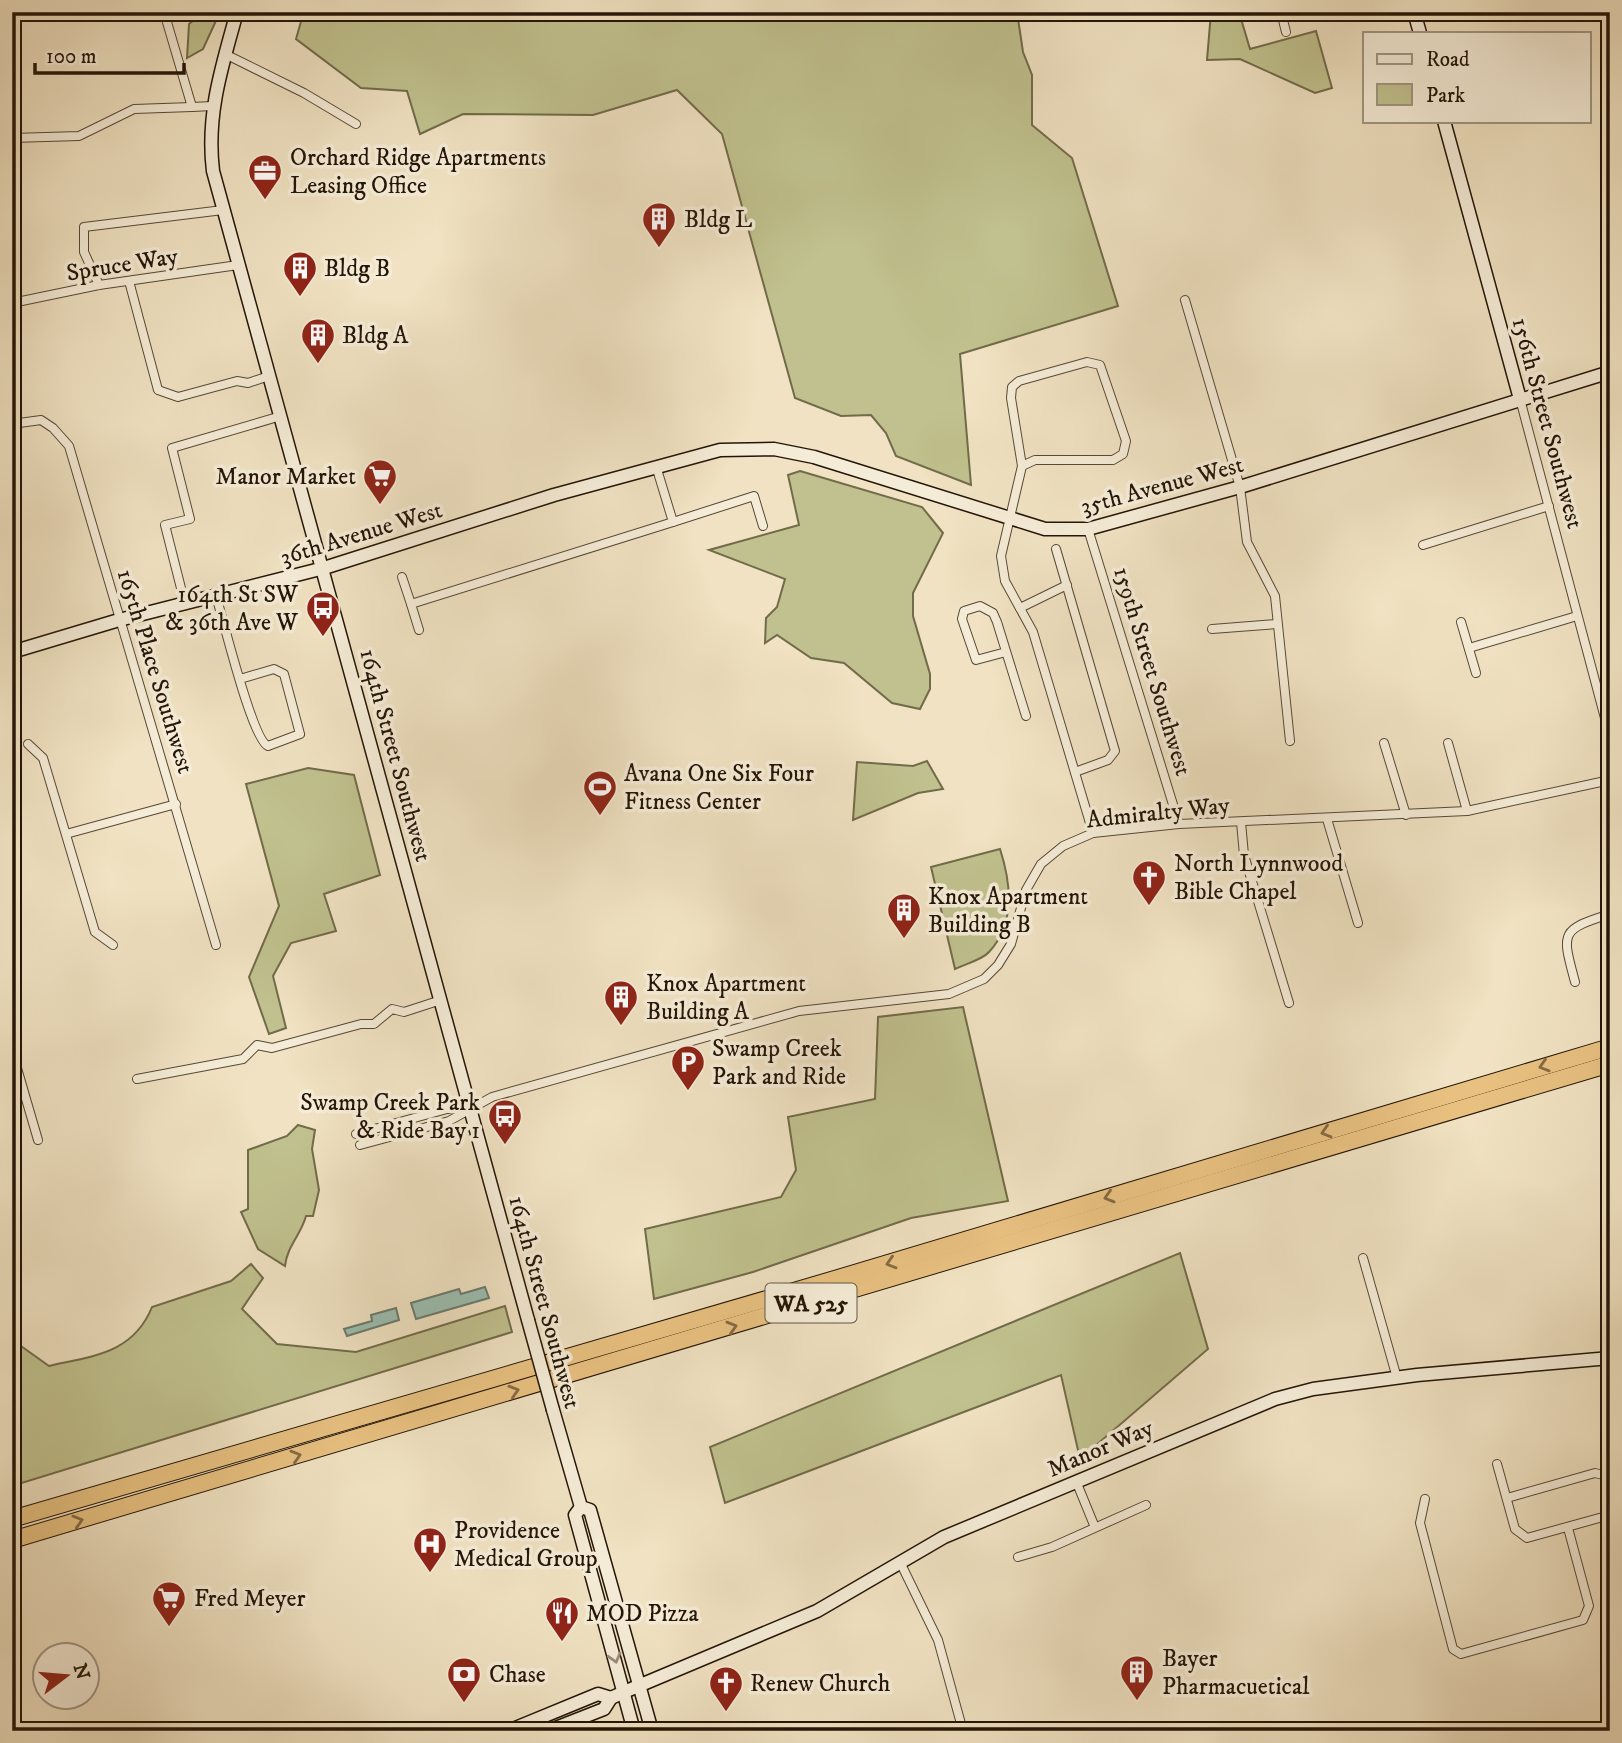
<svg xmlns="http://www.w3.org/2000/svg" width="1622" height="1743" font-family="'IM FELL DW Pica',serif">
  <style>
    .green { fill: #c0c18e; stroke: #726b4a; stroke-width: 2 }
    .water { fill: #9abeb1; stroke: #6b7a6d; stroke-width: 2 }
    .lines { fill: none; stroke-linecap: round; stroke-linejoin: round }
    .street-casing { stroke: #574836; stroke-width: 10 }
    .secondary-casing { stroke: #241507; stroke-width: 15 }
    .highway-casing { stroke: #241507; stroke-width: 18 }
    .street { stroke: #f5ecd7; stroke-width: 8 }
    .secondary { stroke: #f5ecd7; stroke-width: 12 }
    .highway { stroke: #e8c181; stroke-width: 16 }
    .secondary-bridge-casing { stroke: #241507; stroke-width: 15; stroke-linecap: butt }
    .secondary-bridge { stroke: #f5ecd7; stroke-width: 12 }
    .oneway { stroke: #866b44 }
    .oneway2 { stroke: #978b79 }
    .labels { text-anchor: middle; stroke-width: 7; stroke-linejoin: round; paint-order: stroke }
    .shield { fill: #f5ecd7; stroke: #635645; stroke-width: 2 }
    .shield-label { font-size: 23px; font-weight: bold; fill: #241507 }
    .poi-label { font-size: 24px; fill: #241507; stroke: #f5ecd7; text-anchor: start }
    .street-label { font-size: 24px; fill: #241507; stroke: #f5ecd7 }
  </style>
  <rect width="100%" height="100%" fill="#f0e2c2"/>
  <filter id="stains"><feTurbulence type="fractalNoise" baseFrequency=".00286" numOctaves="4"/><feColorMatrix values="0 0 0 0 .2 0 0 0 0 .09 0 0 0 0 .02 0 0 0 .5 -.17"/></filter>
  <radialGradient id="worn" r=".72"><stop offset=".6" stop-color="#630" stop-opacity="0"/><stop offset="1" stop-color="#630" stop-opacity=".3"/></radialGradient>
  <g class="green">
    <polygon points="204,12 220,12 203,49 187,58 189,24"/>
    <polygon points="298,12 1017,12 1023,52 1032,75 1032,125 1072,158 1118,306 960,354 971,485 896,456 886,433 871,415 841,416 795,398 722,134 677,90 593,115 463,114 420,134 407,91 361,88 296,39 302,18"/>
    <polygon points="1211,12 1239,12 1250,49 1316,31 1332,88 1315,93 1240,59 1207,60"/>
    <polygon points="800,471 922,507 943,533 913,593 913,616 930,674 930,689 920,709 892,703 844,663 811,658 777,635 765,643 766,618 777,607 785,579 709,550 799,525 788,475"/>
    <polygon points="927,761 943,789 918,793 853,820 857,762 913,766"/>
    <polygon points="308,768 354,775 380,875 324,894 336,931 291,943 273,976 286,1028 269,1034 249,977 279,906 246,784"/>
    <path d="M 1000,849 C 1011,883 1016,923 989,952 C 982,960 965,964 955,969 L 931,867 Z"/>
    <polygon points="963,1007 1008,1201 911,1218 753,1272 654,1299 645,1229 781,1197 796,1170 788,1117 875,1099 878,1017"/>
    <path d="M 298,1125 L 315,1130 L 312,1149 L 319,1190 L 313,1216 L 306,1216 C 301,1235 287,1246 285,1266 L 258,1249 L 241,1212 L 248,1209 L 248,1150 L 287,1136 Z"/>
    <polygon points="1180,1253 1208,1349 1080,1459 1061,1375 725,1503 710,1447"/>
    <path d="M 251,1264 L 263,1278 L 242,1309 L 277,1344 L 356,1352 L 505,1306 L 512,1332 L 12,1486 L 12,1349 L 21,1346 L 49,1366 C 92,1356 133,1354 152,1307 L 231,1281 Z"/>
  </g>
  <g class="water">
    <polygon points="485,1287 489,1298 416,1319 411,1303 459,1289 461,1294"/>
    <polygon points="396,1308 399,1320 347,1336 344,1329 372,1321 371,1315"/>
  </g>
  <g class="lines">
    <g class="street-casing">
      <g id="street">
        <polyline points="164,12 192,107 212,106"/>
        <polyline points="1281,12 1286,32"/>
        <polyline points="1609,12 1610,14"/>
        <polyline points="225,54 304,93 356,124"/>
        <polyline points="12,138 79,136 134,109 192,107"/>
        <polyline points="129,281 158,390 178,397 237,381 248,383 269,376"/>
        <polyline points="99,285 84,252 84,227 223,210"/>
        <polyline points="1185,300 1240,487 1247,542 1275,596 1290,741"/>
        <polyline points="12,303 99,285 238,265"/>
        <polyline points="1520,399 1610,737"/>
        <polyline points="12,424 41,420 53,428 69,446 216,945"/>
        <polyline points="1022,466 1035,460 1113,460 1123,454 1126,441 1100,365 1087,362 1019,381 1012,387 1011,398 1022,466 1001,556 1005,581 1033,632 1093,833"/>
        <polyline points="673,522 754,496 763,526"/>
        <polyline points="1088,529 1179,824"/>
        <polyline points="1423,545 1549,506"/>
        <polyline points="1056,549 1115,751 1108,760 1075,772"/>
        <polyline points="402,577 411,604"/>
        <path d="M 216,596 C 223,618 252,740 268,746 L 300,734 L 284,674 L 274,669 L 240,679"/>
        <polyline points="185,604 165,525 190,519 172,448 281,416"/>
        <polyline points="1020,608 1067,585"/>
        <polyline points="1461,622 1476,673"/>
        <polyline points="1212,629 1277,624"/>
        <polyline points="419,630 411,604 673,522 656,466"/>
        <polyline points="1469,648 1577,616"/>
        <polyline points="1006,652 976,660 962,619 964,611 980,606 993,613 997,622 1026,716"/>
        <polyline points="1384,743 1406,815"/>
        <polyline points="1448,743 1467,811"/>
        <polyline points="28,744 43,758 95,932 113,945"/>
        <polyline points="1327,819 1358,923"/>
        <polyline points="1241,822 1244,855 1289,1003"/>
        <polyline points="66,834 176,804"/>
        <path d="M 1575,982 C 1562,933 1559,930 1610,914"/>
        <polyline points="12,1051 38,1140"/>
        <polyline points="137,1079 243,1059 257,1045 272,1048 361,1024 374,1024 392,1009 404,1012 441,1000"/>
        <polyline points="356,1134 447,1109 467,1109"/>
        <polyline points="360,1145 449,1121 492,1097 799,1011 949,994 984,979 998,965 1011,944 1026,890 1041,864 1063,846 1093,833 1179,824 1467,811 1610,780"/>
        <polyline points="1363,1258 1397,1378"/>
        <polyline points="1497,1464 1515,1529 1527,1538 1610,1515"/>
        <polyline points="1076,1481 1094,1525"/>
        <polyline points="1507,1498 1595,1473 1603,1475 1610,1482"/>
        <polyline points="1425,1499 1420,1523 1453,1649 1461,1654 1583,1620 1589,1606 1568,1528"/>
        <polyline points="1018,1557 1052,1547 1146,1505"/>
        <polyline points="901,1564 938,1640 963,1731"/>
      </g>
    </g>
    <g class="secondary-casing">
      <g id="secondary">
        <path d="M 237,12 C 222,66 206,115 213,171 L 528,1320"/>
        <polyline points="1414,12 1420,33"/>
        <polyline points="1444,121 1520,399"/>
        <polyline points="12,652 119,620 324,568 554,495 720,450 774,449 814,457 1045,529 1088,529 1240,487 1610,372"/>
        <polyline points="553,1410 581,1507 590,1510 652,1731"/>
        <polyline points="581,1507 575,1515 634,1731"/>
        <polyline points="508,1731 598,1694 611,1698"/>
        <polyline points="548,1731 604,1709 611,1698 624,1692 817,1611 944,1537 1275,1399 1313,1389 1417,1375 1610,1358"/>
      </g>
    </g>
    <g class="highway-casing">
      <g id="highway">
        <polyline points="12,1519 818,1284 1610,1047"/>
        <polyline points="12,1540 1610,1064"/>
      </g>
    </g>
    <use href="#street" class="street"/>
    <use href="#secondary" class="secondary"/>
    <use href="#highway" class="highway"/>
    <g class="secondary-bridge-casing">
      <polyline id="secondary-bridge" points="528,1320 553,1410"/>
    </g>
    <use href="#secondary-bridge" class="secondary-bridge"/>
  </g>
  <defs><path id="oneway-chevron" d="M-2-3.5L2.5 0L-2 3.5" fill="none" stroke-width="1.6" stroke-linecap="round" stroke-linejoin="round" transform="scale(1.75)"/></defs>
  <g class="oneway">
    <use href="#oneway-chevron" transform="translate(1544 1066) rotate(163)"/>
    <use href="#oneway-chevron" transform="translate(1326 1132) rotate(163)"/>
    <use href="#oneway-chevron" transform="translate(1109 1197) rotate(163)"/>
    <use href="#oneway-chevron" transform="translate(891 1263) rotate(163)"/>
    <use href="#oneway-chevron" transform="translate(732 1327) rotate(-17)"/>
    <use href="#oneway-chevron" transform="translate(514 1391) rotate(-17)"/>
    <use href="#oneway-chevron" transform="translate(296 1456) rotate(-17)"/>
    <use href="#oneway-chevron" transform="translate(78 1521) rotate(-17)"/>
  </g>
  <use class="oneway2" href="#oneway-chevron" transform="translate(615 1658) rotate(74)"/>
  <defs>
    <g id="office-pin" transform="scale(1.75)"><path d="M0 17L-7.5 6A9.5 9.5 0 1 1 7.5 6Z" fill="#8f2418" stroke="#f5ecd7"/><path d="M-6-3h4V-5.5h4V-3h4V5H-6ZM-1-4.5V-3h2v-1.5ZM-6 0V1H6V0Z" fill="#fff"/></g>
    <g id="building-pin" transform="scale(1.75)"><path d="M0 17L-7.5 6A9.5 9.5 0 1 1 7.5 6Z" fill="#8f2418" stroke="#f5ecd7"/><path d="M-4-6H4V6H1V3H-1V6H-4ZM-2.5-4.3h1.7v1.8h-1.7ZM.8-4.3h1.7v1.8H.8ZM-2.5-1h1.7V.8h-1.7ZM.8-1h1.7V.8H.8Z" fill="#fff"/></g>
    <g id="supermarket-pin" transform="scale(1.75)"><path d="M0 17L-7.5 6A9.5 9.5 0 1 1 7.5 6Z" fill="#8f2418" stroke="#f5ecd7"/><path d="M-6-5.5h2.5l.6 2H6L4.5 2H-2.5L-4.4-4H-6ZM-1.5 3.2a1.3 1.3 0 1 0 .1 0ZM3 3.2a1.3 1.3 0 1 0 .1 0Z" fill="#fff"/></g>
    <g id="bus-pin" transform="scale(1.75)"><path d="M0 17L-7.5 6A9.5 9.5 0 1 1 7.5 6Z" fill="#8f2418" stroke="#f5ecd7"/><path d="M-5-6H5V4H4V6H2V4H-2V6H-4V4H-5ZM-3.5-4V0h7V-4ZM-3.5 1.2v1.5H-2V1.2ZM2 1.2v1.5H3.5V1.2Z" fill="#fff"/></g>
    <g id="stadium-pin" transform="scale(1.75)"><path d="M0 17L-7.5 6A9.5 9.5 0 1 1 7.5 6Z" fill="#8f2418" stroke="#f5ecd7"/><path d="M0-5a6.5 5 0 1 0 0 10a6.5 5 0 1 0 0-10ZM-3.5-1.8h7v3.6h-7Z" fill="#fff"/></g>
    <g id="church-pin" transform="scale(1.75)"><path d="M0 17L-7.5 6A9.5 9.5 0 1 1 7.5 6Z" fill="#8f2418" stroke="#f5ecd7"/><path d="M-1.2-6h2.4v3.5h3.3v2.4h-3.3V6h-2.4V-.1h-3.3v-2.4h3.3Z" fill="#fff"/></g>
    <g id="parking-pin" transform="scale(1.75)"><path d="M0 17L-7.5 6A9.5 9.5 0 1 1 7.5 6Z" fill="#8f2418" stroke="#f5ecd7"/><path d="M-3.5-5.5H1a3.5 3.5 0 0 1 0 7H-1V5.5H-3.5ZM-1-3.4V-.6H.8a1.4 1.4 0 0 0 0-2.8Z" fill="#fff"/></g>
    <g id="hospital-pin" transform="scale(1.75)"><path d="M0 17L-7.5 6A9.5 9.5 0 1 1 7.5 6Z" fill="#8f2418" stroke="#f5ecd7"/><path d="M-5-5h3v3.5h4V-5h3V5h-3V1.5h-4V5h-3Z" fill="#fff"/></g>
    <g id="restaurant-pin" transform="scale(1.75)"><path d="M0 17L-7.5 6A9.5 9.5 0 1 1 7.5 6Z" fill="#8f2418" stroke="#f5ecd7"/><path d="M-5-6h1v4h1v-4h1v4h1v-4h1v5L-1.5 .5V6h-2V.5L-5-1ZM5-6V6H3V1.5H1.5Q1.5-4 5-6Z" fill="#fff"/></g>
    <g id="bank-pin" transform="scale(1.75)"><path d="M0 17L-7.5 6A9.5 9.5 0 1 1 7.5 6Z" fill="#8f2418" stroke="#f5ecd7"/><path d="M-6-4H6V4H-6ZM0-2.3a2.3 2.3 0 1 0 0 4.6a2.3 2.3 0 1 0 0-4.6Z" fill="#fff"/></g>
  </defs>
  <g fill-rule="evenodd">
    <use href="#office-pin" x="265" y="171"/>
    <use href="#building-pin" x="659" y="219"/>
    <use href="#building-pin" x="300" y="268"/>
    <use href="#building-pin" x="318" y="335"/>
    <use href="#supermarket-pin" x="380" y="476"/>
    <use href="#bus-pin" x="323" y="608"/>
    <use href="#stadium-pin" x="600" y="787"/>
    <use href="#church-pin" x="1149" y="877"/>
    <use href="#building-pin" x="904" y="910"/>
    <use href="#building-pin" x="621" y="997"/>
    <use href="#parking-pin" x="688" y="1062"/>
    <use href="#bus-pin" x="505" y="1116"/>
    <use href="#hospital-pin" x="430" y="1544"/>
    <use href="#supermarket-pin" x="169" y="1598"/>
    <use href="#restaurant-pin" x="562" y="1613"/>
    <use href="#building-pin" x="1137" y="1672"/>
    <use href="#bank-pin" x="464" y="1674"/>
    <use href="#church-pin" x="726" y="1683"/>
  </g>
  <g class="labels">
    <rect class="shield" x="765.5" y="1283.5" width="91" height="39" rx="5"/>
    <g class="shield-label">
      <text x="811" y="1311">WA 525</text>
    </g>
    <g class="poi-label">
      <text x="290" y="165">Orchard Ridge Apartments<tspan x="290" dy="28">Leasing Office</tspan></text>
      <text x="684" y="227">Bldg L</text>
      <text x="324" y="276">Bldg B</text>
      <text x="342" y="343">Bldg A</text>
      <text x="356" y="484" text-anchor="end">Manor Market</text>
      <text x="298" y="602" text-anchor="end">164th St SW<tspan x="298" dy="28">&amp; 36th Ave W</tspan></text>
      <text x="624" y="781">Avana One Six Four<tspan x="624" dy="28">Fitness Center</tspan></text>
      <text x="1174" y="871">North Lynnwood<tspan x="1174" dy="28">Bible Chapel</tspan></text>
      <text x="928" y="904">Knox Apartment<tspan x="928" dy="28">Building B</tspan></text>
      <text x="646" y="991">Knox Apartment<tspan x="646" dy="28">Building A</tspan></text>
      <text x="712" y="1056">Swamp Creek<tspan x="712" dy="28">Park and Ride</tspan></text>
      <text x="480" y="1110" text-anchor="end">Swamp Creek Park<tspan x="480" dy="28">&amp; Ride Bay 1</tspan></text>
      <text x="454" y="1538">Providence<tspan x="454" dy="28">Medical Group</tspan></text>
      <text x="194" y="1606">Fred Meyer</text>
      <text x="586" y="1621">MOD Pizza</text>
      <text x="1162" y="1666">Bayer<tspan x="1162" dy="28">Pharmacuetical</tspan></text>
      <text x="489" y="1682">Chase</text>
      <text x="750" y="1691">Renew Church</text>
    </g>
    <g class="street-label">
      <text transform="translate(122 264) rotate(-9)" y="8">Spruce Way</text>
      <text transform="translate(1548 423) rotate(75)" y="8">156th Street Southwest</text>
      <text transform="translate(1162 485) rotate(-15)" y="8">35th Avenue West</text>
      <text transform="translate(361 533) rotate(-17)" y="8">36th Avenue West</text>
      <text transform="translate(156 671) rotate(73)" y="8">165th Place Southwest</text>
      <text transform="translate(1153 671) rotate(73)" y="8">159th Street Southwest</text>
      <text transform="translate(396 755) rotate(75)" y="8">164th Street Southwest</text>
      <text transform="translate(1158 812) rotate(-6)" y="8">Admiralty Way</text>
      <text transform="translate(545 1302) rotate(75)" y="8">164th Street Southwest</text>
      <text transform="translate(1100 1448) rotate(-23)" y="8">Manor Way</text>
    </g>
  </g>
  <rect width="1622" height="1743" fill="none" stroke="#f0e2c2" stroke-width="42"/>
  <rect x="14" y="14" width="1594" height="1715" fill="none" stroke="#241507" stroke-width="3.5"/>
  <rect x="21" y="21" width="1580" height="1701" fill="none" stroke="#241507" stroke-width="2"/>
  <rect x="1363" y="32" width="228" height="91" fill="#f5ecd7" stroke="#a19684" stroke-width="2"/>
  <rect x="1377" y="54" width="35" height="10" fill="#f5ecd7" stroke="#a19684" stroke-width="2"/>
  <text x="1426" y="66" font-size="21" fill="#241507">Road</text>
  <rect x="1377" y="84" width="35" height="21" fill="#c0c18e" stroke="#a19684" stroke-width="2"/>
  <text x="1426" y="102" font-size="21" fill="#241507">Park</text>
  <g transform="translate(66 1676) rotate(74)"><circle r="33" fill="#f5ecd7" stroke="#a19684" stroke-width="2"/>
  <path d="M0-5L12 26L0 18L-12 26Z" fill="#8f2418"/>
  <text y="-10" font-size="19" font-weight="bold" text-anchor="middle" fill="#241507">N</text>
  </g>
  <path d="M35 63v10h149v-10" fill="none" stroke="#241507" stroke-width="3.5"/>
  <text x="46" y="63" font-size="21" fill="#241507" stroke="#f5ecd7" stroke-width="5" paint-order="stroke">100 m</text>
  <rect width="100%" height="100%" filter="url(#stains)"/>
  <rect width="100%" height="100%" fill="url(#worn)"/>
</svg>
